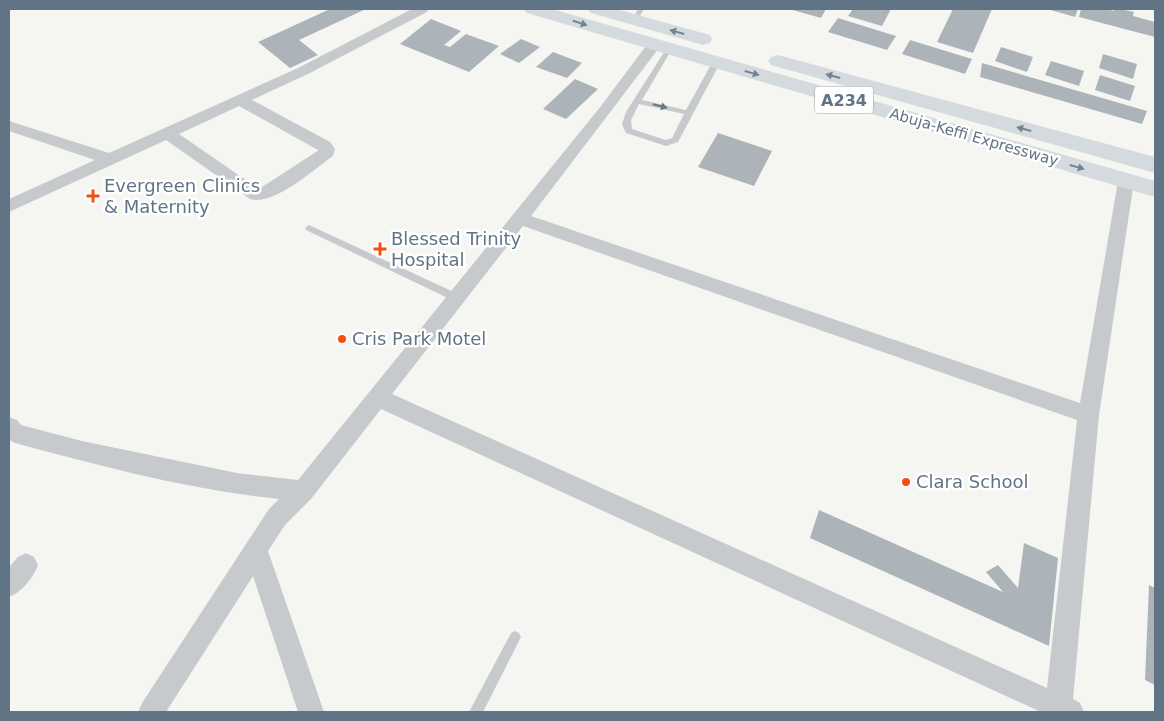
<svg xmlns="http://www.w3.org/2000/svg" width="1164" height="721" font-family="'DejaVu Sans',sans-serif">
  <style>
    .building { fill: #acb4ba }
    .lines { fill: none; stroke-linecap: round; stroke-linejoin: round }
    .lane { fill: #c7cacd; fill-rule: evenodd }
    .street { fill: #c7cacd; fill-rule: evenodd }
    .highway { fill: #d5dadf; fill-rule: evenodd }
    .oneway { fill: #728392 }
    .oneway2 { fill: #667889 }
    .poi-dot { fill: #f44f13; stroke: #fff; stroke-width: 2 }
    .labels { text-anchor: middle; stroke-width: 5; stroke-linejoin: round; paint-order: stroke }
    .far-street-label { font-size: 15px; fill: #617485; stroke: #fff }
    .shield { fill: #fff; stroke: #909eaa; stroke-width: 1 }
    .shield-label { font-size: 16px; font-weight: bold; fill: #617485 }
    .poi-label { font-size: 18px; fill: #617485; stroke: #fff; text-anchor: start }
  </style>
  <rect width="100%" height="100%" fill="#f5f6f1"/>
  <g class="building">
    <polygon points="330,9 366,9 299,40 318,55 290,68 258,42"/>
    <polygon points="789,9 826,9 821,18"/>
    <polygon points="853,9 891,9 882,26 848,16"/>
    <polygon points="953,9 992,9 973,53 937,42"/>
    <polygon points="1047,9 1078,9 1075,17"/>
    <polygon points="1081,9 1106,9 1114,11 1114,9 1120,9 1134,12 1133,16 1155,22 1155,37 1079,17"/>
    <polygon points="838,18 896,36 887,50 828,32"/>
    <polygon points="431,19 461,31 444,45 450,47 466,34 499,46 469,72 400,44"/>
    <polygon points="521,39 540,47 519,63 500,54"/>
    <polygon points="910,40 972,59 965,74 902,54"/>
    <polygon points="1001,47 1033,57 1027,72 995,61"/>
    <polygon points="553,52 582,63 567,78 536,67"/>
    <polygon points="1103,54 1137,64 1133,79 1099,68"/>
    <polygon points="1051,61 1084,71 1079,86 1045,75"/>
    <polygon points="982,63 1147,111 1142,124 980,77"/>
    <polygon points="1100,75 1135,86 1130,101 1095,90"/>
    <polygon points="575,79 598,89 566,119 543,109"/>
    <polygon points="718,133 772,151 754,186 698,167"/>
    <polygon points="819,510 1003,592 986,572 998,565 1018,588 1024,543 1058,558 1049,646 810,538"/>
    <polygon points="1149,585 1155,588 1155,685 1145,680"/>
  </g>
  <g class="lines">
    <g class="lane">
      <polygon points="638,9 644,9 637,21 633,21 632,20"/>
      <path d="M 669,47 L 672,49 L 642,100 L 686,110 L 713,61 L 720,63 L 678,142 L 666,146 L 626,133 L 622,124 L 626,112 L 666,49 ZM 639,104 L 684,114 L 672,138 L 666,140 L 632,129 L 631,120 Z"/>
      <polygon points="309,225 458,294 460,297 455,301 452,300 306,230 305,228"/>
      <polygon points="515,631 519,633 521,637 483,712 469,712 511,633"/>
    </g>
    <g class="street">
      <path d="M 412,9 L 429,9 L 427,12 L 308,74 L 252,100 L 330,142 L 335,149 L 333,156 C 313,170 274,206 250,199 L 166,140 L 9,212 L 9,199 L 95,160 L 9,131 L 9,121 L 109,153 L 298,68 ZM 239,106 L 318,150 L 319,150 L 259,189 L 179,134 Z"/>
      <path d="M 654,41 L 661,45 L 659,48 L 531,216 L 1080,403 L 1118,181 L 1120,177 L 1126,175 L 1132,177 L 1134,181 L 1099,415 L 1073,699 L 1080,703 L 1084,712 L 1041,712 L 381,409 L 311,499 L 285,525 L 268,551 L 324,712 L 298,712 L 253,576 L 166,712 L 138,712 L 142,703 L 269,509 L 279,499 C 190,490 101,466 15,443 L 9,440 L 9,417 L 17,420 L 21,425 L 82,441 L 237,473 L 298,480 L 601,106 L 649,42 ZM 523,226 L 1077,420 L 1047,688 L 392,394 Z"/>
      <path d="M 26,553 L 34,557 L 38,565 C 33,578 22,592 9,597 L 9,567 L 18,557 Z"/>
    </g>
    <g class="highway">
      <polygon points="524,9 552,9 1155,181 1155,197 527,13"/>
      <polygon points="588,9 616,9 710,35 712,39 710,43 703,45 591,13"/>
      <polygon points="778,55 1155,157 1155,173 771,65 768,61 771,57"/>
    </g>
  </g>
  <defs><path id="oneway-solid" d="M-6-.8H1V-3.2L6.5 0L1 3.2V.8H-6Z" transform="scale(1.25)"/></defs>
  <g class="oneway">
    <use href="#oneway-solid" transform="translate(580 23) rotate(17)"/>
    <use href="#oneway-solid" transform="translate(677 32) rotate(-164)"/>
    <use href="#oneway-solid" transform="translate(752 73) rotate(16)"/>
    <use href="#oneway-solid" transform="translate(833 76) rotate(-165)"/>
    <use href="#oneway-solid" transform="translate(1024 129) rotate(-165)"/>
    <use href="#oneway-solid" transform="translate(1077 167) rotate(16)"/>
  </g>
  <use class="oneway2" href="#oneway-solid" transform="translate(660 106) rotate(14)"/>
  <g class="poi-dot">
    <path d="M90.5 188.5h5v5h5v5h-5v5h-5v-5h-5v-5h5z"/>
    <path d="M377.5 241.5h5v5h5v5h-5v5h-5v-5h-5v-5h5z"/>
    <circle cx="342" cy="339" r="5"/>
    <circle cx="906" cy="482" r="5"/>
  </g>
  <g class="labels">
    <g class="far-street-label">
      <text transform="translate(974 137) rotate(16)" y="5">Abuja-Keffi Expressway</text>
    </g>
    <rect class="shield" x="815" y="86.5" width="58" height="27" rx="4"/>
    <g class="shield-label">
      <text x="844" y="106">A234</text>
    </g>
    <g class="poi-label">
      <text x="104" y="192">Evergreen Clinics<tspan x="104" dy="21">&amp; Maternity</tspan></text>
      <text x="391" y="245">Blessed Trinity<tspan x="391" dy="21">Hospital</tspan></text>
      <text x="352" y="345">Cris Park Motel</text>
      <text x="916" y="488">Clara School</text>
    </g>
  </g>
  <rect width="1164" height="721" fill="none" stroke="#617485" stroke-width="20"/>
</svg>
